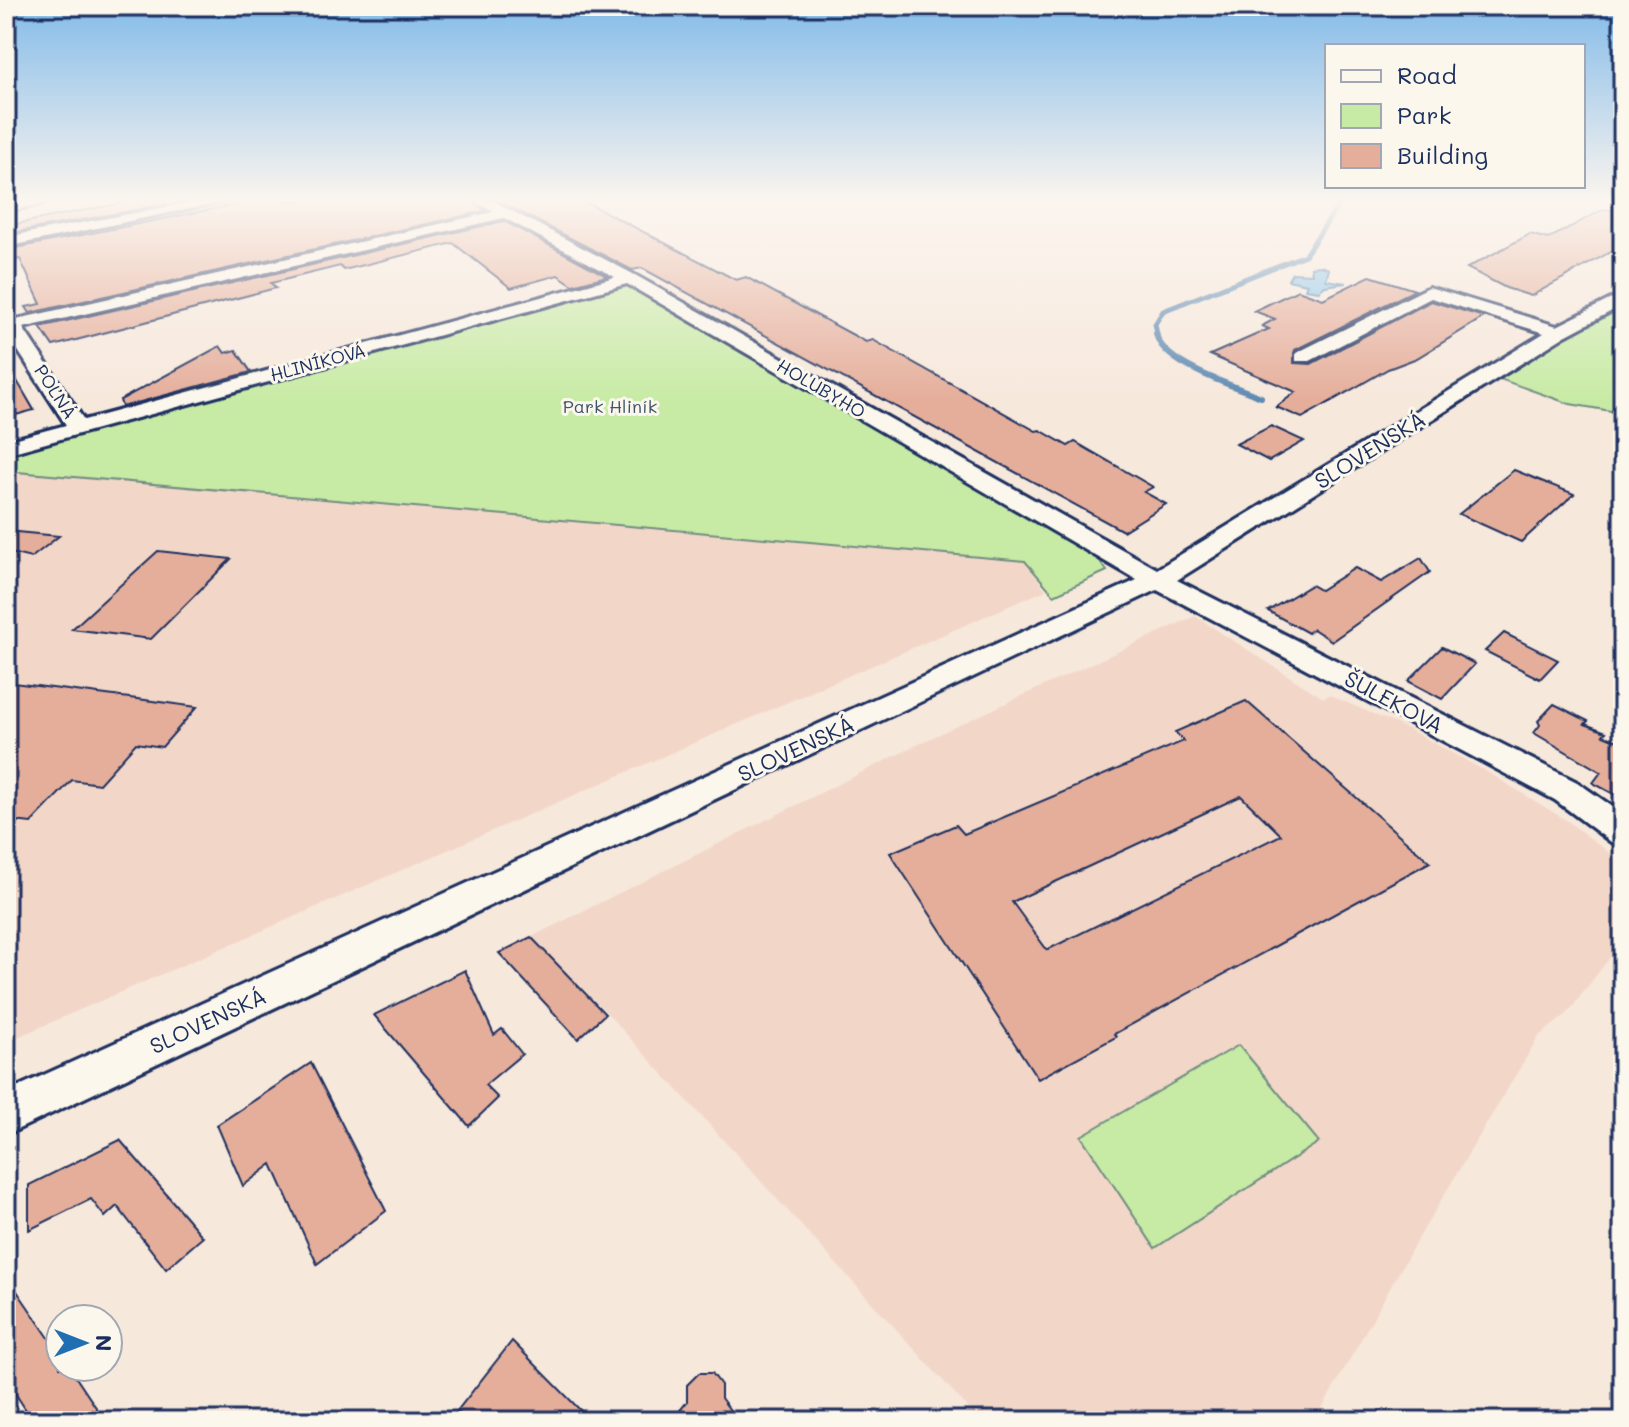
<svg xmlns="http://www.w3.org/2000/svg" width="1629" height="1427" font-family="Mali,sans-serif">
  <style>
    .built { fill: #f2d7c8 }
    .green { fill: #c7eba5; stroke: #718d82; stroke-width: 2 }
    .water { fill: #8bc6eb; stroke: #5e8ab3; stroke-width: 2 }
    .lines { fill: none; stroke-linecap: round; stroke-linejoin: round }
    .stream-far1 { stroke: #5e8ab3; stroke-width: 5 }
    .stream { stroke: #5e8ab3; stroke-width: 6 }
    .building { fill: #e5ae9b; stroke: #1b2f5e; stroke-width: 2; fill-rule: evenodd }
    .street-casing { stroke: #1b2f5e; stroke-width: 6 }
    .street { fill: #fbf7ec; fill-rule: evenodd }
    .labels { text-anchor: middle; stroke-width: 6; stroke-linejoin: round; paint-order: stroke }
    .far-street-label { font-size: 18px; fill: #1b2f5e; stroke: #fbf7ec }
    .far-park-label { font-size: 18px; fill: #3d556c; stroke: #fbf7ec }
    .street-label { font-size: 22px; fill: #1b2f5e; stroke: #fbf7ec }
  </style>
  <rect width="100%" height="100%" fill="#f7e8dc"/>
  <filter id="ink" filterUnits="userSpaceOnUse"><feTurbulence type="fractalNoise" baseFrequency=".0125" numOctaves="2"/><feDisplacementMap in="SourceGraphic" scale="16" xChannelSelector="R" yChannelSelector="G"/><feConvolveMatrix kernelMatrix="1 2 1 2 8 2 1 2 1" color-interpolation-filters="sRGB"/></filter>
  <g filter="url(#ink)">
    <g class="built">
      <polygon points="6,471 1025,561 1046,590 6,1042"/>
      <polygon points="1195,616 1323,698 1329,695 1408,729 1489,773 1566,820 1623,863 1623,940 1567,1014 1539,1036 1412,1249 1315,1421 980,1421 607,1013 531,937 933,737"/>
    </g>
    <g class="green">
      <polygon points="618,285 636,287 1094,553 1107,571 1054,595 1025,561 6,471 6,451"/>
      <polygon points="1623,302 1623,413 1570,404 1497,378"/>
      <polygon points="1239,1045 1319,1142 1155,1248 1081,1136"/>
    </g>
    <polygon class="water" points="1321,266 1329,269 1326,280 1346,283 1325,286 1319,291 1305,289 1307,284 1288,280 1292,273 1312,274 1311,267"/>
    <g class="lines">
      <polyline class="stream-far1" points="1157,335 1155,324 1163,311 1305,255 1342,200"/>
      <path class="stream" d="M 1156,333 C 1161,365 1233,385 1261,397"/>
    </g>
    <g class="building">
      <polygon points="136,200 164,200 167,204 6,234 6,226"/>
      <polygon points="259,200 471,200 485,211 30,313 26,307 41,304 20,259 6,262 6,250"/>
      <polygon points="497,200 582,200 736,280 746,277 866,342 873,340 1036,431 1040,430 1068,446 1075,442 1153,487 1144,492 1166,504 1123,531 642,268 632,270"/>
      <polygon points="1604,209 1623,213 1623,245 1531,296 1506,288 1467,268 1530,234 1548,239"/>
      <polygon points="504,221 607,276 573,285 558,275 511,288 453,243 344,270 340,266 271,283 276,288 53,346 40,327"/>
      <polygon points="1370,276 1415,290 1295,350 1294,363 1311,364 1431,301 1484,317 1417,358 1388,369 1302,418 1276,407 1296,392 1210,355 1269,329 1262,326 1275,319 1254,311 1298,290 1323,299"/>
      <polygon points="220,346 225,353 236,350 251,372 122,407 120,400"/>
      <polygon points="6,362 34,410 12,416 6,406"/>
      <polygon points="1271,426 1304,441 1269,461 1236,444"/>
      <polygon points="1514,470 1574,494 1521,542 1459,514"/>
      <polygon points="6,531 59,536 31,558 6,552"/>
      <polygon points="158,551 231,559 151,639 72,629"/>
      <polygon points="1421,558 1430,572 1332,641 1313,629 1308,633 1268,611 1311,585 1320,590 1355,568 1381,582"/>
      <polygon points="1504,633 1558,660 1540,679 1485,651"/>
      <polygon points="1442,647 1475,664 1442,699 1408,681"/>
      <polygon points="6,682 145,700 197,707 162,747 136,743 99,784 72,780 31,823 6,820"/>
      <path d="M 1246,701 L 1430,862 L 1114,1034 L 1116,1037 L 1038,1079 L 890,853 L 956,825 L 964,834 L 1184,741 L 1175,732 ZM 1241,796 L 1281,835 L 1047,950 L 1012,902 Z"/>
      <polygon points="1554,704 1588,721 1585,724 1606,732 1603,735 1623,743 1623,799 1593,783 1601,772 1534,733 1540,725 1538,721"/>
      <polygon points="531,937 605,1014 578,1039 499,953"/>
      <polygon points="465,970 494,1035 502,1029 522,1054 485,1085 498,1098 469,1126 374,1015"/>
      <polygon points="311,1063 386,1211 317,1264 272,1164 243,1186 217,1125"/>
      <polygon points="120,1140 203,1237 166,1269 117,1206 105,1217 91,1199 29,1230 29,1185"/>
      <polygon points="6,1275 60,1354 60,1367 69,1367 105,1421 33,1421 6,1379"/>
      <polygon points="512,1341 591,1421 467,1421 457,1411"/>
      <polygon points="699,1373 712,1373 721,1385 721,1398 738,1421 671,1421 687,1402 687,1385"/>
    </g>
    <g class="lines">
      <g class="street-casing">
        <g id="street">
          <polygon points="29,200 58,200 6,212 6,204"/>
          <polygon points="203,200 231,200 6,247 6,237"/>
          <path d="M 474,200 L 491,200 L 635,275 L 1157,569 L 1544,333 L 1431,298 L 1310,361 L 1296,361 L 1296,353 L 1429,287 L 1557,326 L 1623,293 L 1623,305 L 1565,336 L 1177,580 L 1577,782 L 1623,814 L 1623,846 L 1611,842 L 1555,800 L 1157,590 L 6,1135 L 6,1092 L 1137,580 L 627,284 L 6,454 L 6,441 L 66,425 L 6,332 L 6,311 L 17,319 L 493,212 ZM 504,218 L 615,277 L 84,420 L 23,328 Z"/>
        </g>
      </g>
      <use href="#street" class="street"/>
    </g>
  </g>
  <linearGradient id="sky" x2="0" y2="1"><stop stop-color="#83bbe9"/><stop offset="0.5" stop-color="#fbf5ef"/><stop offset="1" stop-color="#fbf5ef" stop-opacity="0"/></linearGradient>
  <rect width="1629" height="400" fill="url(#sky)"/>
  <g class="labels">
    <g class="far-street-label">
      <text transform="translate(318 363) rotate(-15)" y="6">HLINÍKOVÁ</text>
      <text transform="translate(821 389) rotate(30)" y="6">HOLUBYHO</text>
      <text transform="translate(55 392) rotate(57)" y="6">POĽNÁ</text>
    </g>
    <g class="far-park-label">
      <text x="610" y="413">Park Hliník</text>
    </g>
    <g class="street-label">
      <text transform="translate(1370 450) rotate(-32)" y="8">SLOVENSKÁ</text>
      <text transform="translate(1394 702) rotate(28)" y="8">ŠULEKOVA</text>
      <text transform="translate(796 749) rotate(-25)" y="8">SLOVENSKÁ</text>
      <text transform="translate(208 1021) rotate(-25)" y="8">SLOVENSKÁ</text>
    </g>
  </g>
  <rect width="1629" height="1427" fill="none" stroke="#fbf7ec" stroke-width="32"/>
  <rect x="16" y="16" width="1597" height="1395" fill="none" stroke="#1b2f5e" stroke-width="3" filter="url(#ink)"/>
  <rect x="1325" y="44" width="260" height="144" fill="#fbf7ec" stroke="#a1a7b3" stroke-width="2"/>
  <rect x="1341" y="70" width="40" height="12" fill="#fbf7ec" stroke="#a1a7b3" stroke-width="2"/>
  <text x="1397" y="84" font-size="24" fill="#1b2f5e">Road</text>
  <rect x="1341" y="104" width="40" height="24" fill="#c7eba5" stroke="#a1a7b3" stroke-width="2"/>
  <text x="1397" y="124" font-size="24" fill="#1b2f5e">Park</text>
  <rect x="1341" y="144" width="40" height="24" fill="#e5ae9b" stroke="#a1a7b3" stroke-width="2"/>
  <text x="1397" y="164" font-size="24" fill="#1b2f5e">Building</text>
  <g transform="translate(84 1343) rotate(90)"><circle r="38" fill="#fbf7ec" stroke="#a1a7b3" stroke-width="2"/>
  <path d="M0-6L14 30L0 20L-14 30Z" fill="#1f6fb2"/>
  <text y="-12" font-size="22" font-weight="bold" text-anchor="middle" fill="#1b2f5e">N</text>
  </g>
</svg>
